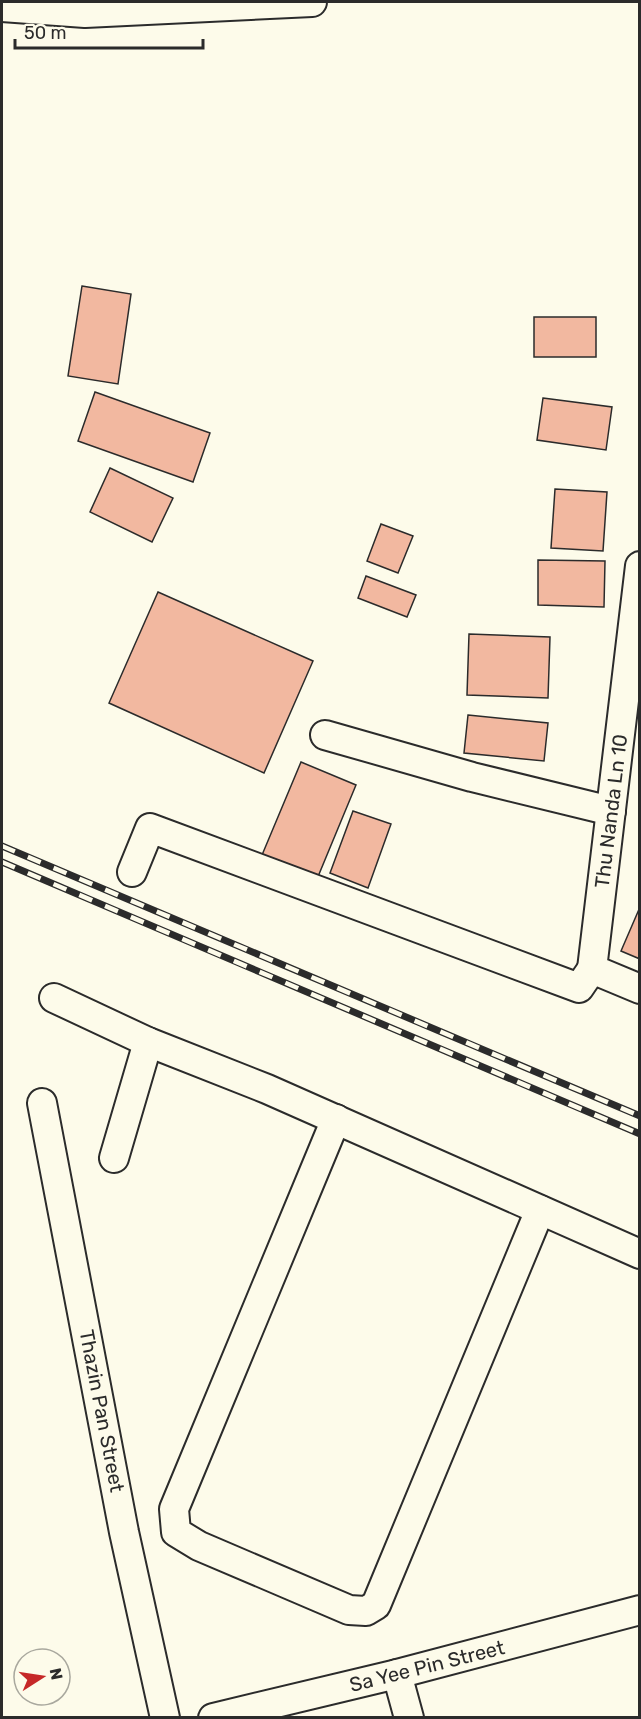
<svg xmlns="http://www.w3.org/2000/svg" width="641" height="1719" font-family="Rubik,sans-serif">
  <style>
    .building { fill: #f2b8a0; stroke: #2b2b2b; stroke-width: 1.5 }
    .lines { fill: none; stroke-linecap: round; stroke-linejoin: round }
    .minor-casing { stroke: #2b2b2b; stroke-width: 32 }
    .minor { stroke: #fdfbea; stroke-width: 28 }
    .rail-casing { stroke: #2b2b2b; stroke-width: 7 }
    .rail { stroke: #fdfbea; stroke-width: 4.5; stroke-dasharray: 14; stroke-linecap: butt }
    .labels { text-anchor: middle; stroke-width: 4.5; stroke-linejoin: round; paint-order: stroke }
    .street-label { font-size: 20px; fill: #2b2b2b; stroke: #fdfbea }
  </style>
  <rect width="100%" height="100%" fill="#fdfbea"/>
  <g class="building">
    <polygon points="82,286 131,294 118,384 68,376"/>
    <rect x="534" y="317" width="62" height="40"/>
    <polygon points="95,392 210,433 193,482 78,441"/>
    <polygon points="543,398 612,407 606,450 537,440"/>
    <polygon points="110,468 173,498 152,542 90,512"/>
    <polygon points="555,489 607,492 603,551 551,548"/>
    <polygon points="381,524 413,536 398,573 367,561"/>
    <polygon points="538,560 605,561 604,607 538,605"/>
    <polygon points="366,576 416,595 407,617 358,598"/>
    <polygon points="158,592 313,661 264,773 109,703"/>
    <polygon points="469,634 550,637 548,698 467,695"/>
    <polygon points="468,715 548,723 544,761 464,753"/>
    <polygon points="301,762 356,785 317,879 262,855"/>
    <polygon points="353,811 391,824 368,888 330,873"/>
    <polygon points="640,907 640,959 621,951"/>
  </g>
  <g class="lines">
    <g class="minor-casing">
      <g id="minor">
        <polyline points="2,7 85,13 312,2"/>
        <polyline points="640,566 592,969 640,989"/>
        <polyline points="325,735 472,777 611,811"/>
        <polyline points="132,872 150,828 579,988 592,969"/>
        <polyline points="54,998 148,1042 267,1089 640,1254"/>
        <polyline points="42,1103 124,1532 165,1718"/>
        <polyline points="336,1119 174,1509 176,1532 199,1546 349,1610 366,1611 376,1605 540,1210"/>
        <polyline points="114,1158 148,1042"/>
        <polyline points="397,1674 409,1718"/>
        <polyline points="213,1718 397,1674 640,1610"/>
      </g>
    </g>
    <use href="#minor" class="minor"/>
    <g class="rail-casing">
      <g id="rail">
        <polyline points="2,846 640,1116"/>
        <polyline points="2,862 640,1134"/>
      </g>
    </g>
    <use href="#rail" class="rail"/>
  </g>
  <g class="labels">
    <g class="street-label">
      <text transform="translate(611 811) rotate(-83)" y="7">Thu Nanda Ln 10</text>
      <text transform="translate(102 1411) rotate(79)" y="7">Thazin Pan Street</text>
      <text transform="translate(427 1666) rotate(-14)" y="7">Sa Yee Pin Street</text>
    </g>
  </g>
  <rect width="641" height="1719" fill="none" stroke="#2b2b2b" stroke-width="6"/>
  <g transform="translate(42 1677) rotate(78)"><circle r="28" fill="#fdfbea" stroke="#a9a89e" stroke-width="1.5"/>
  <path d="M0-4.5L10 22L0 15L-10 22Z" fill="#c62828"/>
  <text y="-9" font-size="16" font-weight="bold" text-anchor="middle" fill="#2b2b2b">N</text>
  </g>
  <path d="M15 39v9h188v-9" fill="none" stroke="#2b2b2b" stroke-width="3"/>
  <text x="24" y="39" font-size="18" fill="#2b2b2b" stroke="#fdfbea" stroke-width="4.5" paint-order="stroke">50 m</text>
</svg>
